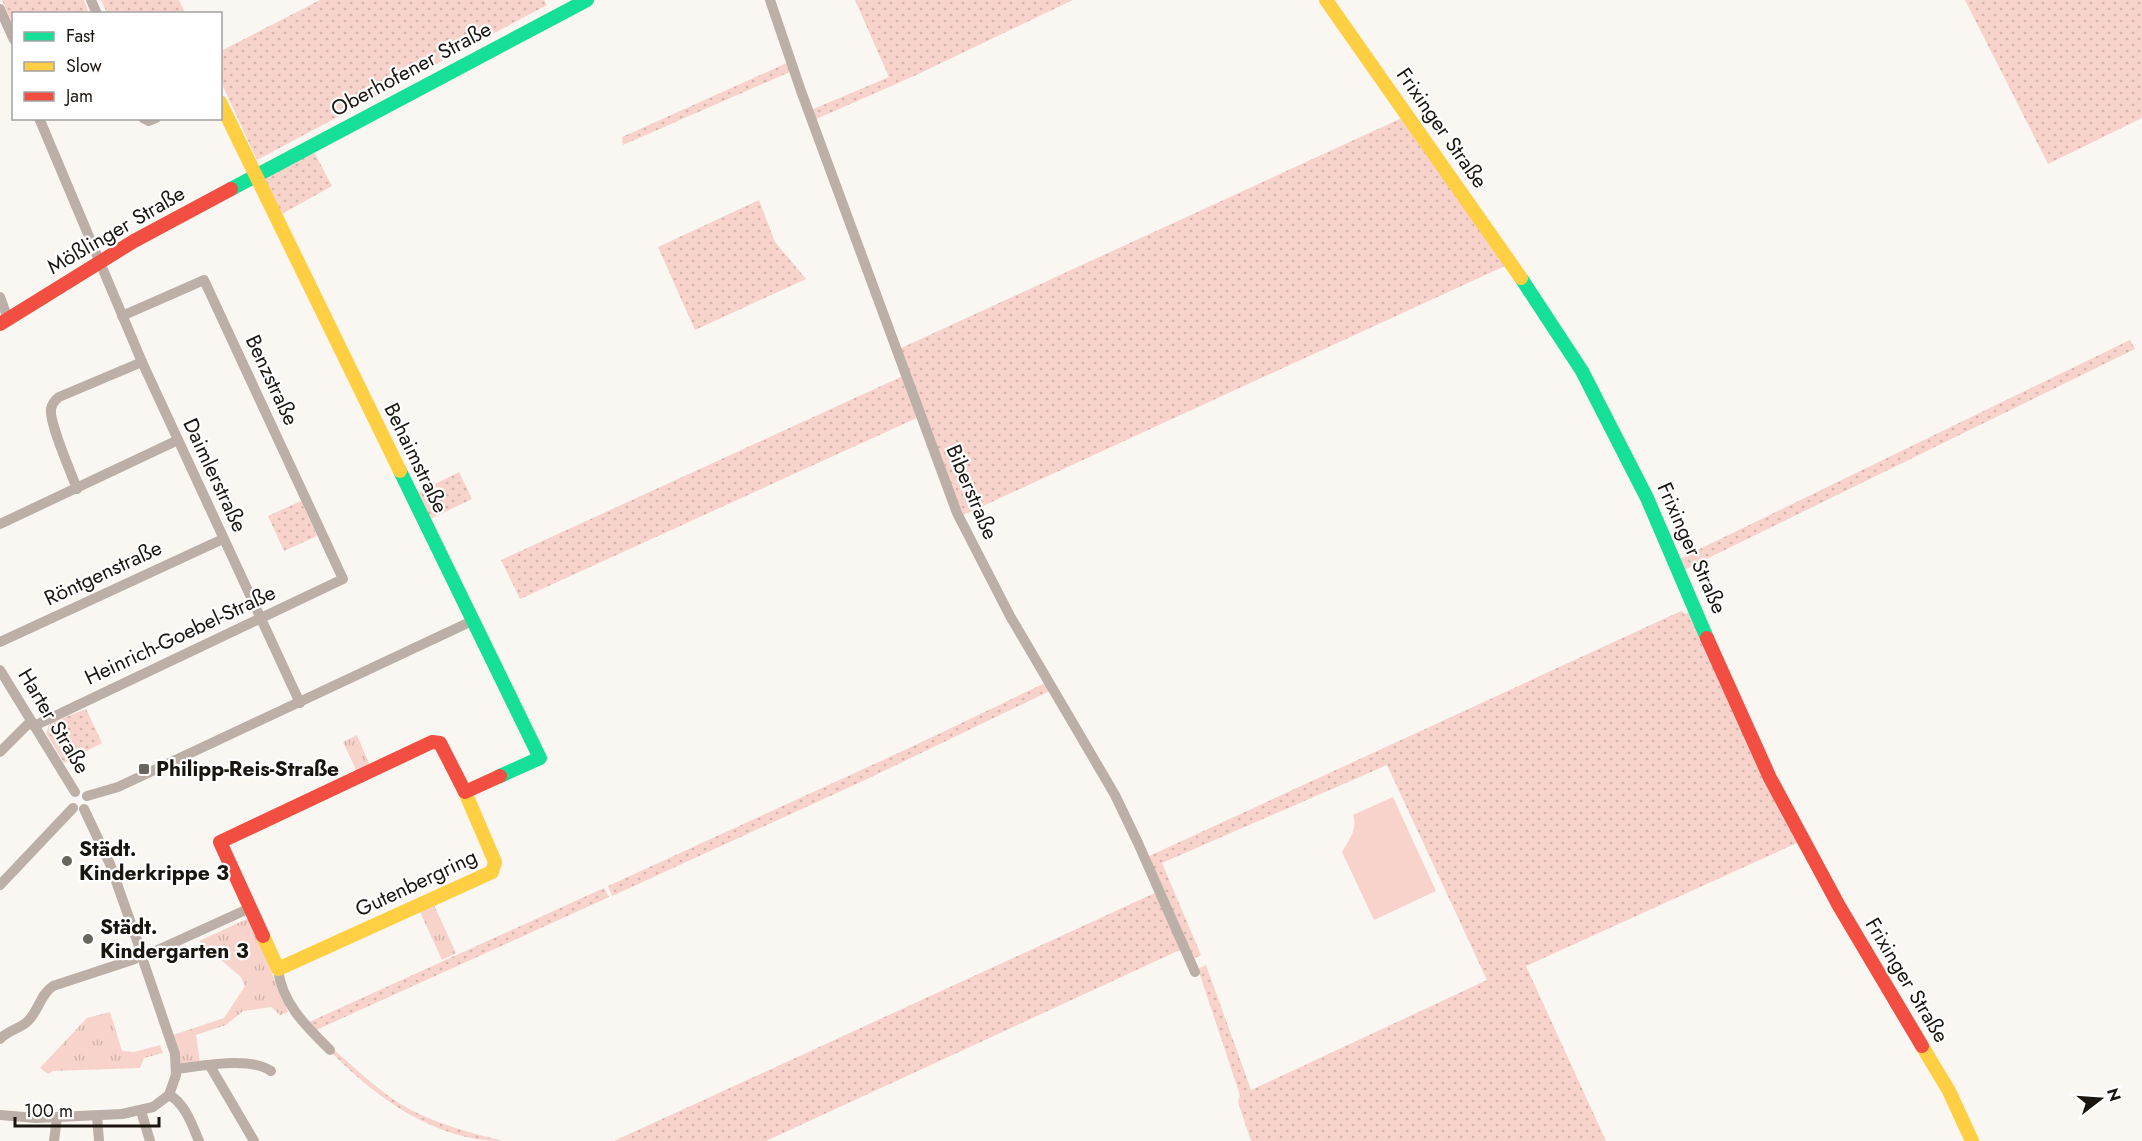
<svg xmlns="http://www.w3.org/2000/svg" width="2142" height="1141" font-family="Jost,sans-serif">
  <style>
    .grass { fill: url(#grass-dots) }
    .park { fill: url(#park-tufts) }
    .garden { fill: #f7d3cb }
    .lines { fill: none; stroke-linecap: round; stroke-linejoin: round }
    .street { stroke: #bcafa7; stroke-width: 10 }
    .fast { stroke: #16e098; stroke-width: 14 }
    .slow { stroke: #ffcf43; stroke-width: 14 }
    .jam { stroke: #f24e42; stroke-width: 14 }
    .poi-dot { fill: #68645e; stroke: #fff; stroke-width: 2 }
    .labels { text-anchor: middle; stroke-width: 4.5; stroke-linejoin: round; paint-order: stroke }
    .street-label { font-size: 21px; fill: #1a150e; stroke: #fff }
    .poi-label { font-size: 21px; font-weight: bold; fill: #1a150e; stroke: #fff; text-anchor: start }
  </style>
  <defs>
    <pattern id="grass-dots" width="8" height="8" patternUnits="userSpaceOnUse" patternTransform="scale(1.5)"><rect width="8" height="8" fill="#f7d3cb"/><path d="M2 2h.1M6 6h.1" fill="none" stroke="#d3b4ad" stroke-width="1.8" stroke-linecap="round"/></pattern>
    <pattern id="park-tufts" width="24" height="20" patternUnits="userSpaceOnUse" patternTransform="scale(1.5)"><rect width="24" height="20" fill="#f7d3cb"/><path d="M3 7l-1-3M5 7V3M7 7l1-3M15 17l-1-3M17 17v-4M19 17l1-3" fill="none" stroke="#d3b4ad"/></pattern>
  </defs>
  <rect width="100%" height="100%" fill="#faf6f2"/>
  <g class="grass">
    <polygon points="2,0 84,0 89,13 14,14 13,25"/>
    <polygon points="101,0 179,0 185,13 107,13"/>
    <polygon points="320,0 544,0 547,5 257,160 221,82 221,51"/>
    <polygon points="855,0 1073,0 914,76 814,120 811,110 889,77"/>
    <polygon points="1965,0 2142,0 2142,118 2048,164"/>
    <polygon points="789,62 792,71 623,145 622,137"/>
    <polygon points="1404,117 1507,265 961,516 899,349"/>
    <polygon points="314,152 332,186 280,215 263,178"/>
    <polygon points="759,200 775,242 806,279 695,330 658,247"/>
    <polygon points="2130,340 2135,349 1684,570 1679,559"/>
    <polygon points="903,376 919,417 520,599 501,560"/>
    <polygon points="459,472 472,499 430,519 417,493"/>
    <polygon points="301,501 317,536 284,551 268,516"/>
    <polygon points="1681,611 1686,614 1691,611 1799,842 1526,966 1606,1141 1251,1141 1238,1102 1240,1095 1198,969 1206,965 1251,1090 1487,980 1387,765 1162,863 1201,955 1195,958 1190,955 1147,857"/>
    <polygon points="1047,682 1052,690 865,780 612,896 608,886 907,749"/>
    <polygon points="86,709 102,743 64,763 46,733 50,723"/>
    <polygon points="604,888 609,897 314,1031 307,1023"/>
    <polygon points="1157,892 1182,949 766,1141 614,1141"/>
    <path d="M 334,1050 C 359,1071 382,1095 411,1110 C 440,1125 472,1133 503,1141 C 436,1141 379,1100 333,1054 Z"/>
  </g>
  <g class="park">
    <polygon points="357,735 370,766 357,772 343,742"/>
    <polygon points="433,903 456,953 442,960 419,910"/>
    <polygon points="249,918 288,1012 280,1015 271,1007 243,1011 226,1025 196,1035 200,1063 179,1065 173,1035 224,1018 245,986 241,977 199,941"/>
    <polygon points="110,1012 122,1051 134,1052 160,1045 163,1053 144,1058 140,1068 53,1071 48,1074 40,1068 87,1018"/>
  </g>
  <path class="garden" d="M 1393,797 L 1436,891 L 1374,920 L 1342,852 C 1349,840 1358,829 1353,815 Z"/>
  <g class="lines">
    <g class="street">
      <polyline points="91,0 97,14"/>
      <polyline points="770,0 801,91 957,513 1010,616 1115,795 1138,843 1195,972"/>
      <polyline points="0,9 14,40"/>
      <polyline points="39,118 142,362 300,703"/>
      <polyline points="143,118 149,121 156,118"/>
      <polyline points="0,297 8,319"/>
      <path d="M 77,489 C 71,472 49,423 51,409 C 52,404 55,400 59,397 L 142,362"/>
      <polyline points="0,524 178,440"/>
      <polyline points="0,642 223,539"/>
      <polyline points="0,670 75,792"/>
      <polyline points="34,726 343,579 204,280 122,316"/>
      <polyline points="0,752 31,721"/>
      <polyline points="87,796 118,787 472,621"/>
      <polyline points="84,809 110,864 140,949"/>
      <polyline points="0,885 73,808"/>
      <polyline points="149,954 250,908"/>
      <path d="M 278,969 C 282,1004 307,1027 330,1050"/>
      <path d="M 0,1039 C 8,1030 20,1029 28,1021 C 39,1010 40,995 53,986 L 135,959"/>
      <polyline points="210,1066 254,1141"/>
      <path d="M 176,1069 C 203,1066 249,1056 271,1071"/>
      <path d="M 169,1095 C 185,1103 192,1125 199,1141"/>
      <polyline points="141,1111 150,1141"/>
      <polyline points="0,1115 36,1118 122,1114 153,1107 169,1095 176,1075 175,1054 144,963"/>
      <polyline points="97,1116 99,1141"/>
      <polyline points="54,1141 57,1117"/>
    </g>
    <g class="fast">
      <polyline points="231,189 587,0"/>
      <polyline points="1521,278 1582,371 1647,498 1707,638"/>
      <polyline points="400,471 540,758 500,776"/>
    </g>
    <g class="slow">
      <polyline points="1326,0 1521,278"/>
      <polyline points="220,102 400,471"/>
      <polyline points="263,936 278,969 492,872 495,862 465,792"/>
      <polyline points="1922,1046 1949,1091 1972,1141"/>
    </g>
    <g class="jam">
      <polyline points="0,324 134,241 231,189"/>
      <polyline points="1707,638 1770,778 1839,906 1922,1046"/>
      <polyline points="263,936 220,842 432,742 440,743 465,792 500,776"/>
    </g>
  </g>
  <g class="poi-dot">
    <rect x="138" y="763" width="12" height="12" rx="3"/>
    <circle cx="67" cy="861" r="6"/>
    <circle cx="88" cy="939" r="6"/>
  </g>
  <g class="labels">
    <g class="street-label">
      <text transform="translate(411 69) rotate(-28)" y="7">Oberhofener Straße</text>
      <text transform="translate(1442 128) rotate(55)" y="7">Frixinger Straße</text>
      <text transform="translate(116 230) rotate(-30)" y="7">Mößlinger Straße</text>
      <text transform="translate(272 380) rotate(65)" y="7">Benzstraße</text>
      <text transform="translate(416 458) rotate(64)" y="7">Behaimstraße</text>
      <text transform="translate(215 475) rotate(65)" y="7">Daimlerstraße</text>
      <text transform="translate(972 492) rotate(67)" y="7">Biberstraße</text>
      <text transform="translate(1692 548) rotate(66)" y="7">Frixinger Straße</text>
      <text transform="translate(103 573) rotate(-25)" y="7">Röntgenstraße</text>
      <text transform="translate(180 635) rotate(-25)" y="7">Heinrich-Goebel-Straße</text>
      <text transform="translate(54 721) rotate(59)" y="7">Harter Straße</text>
      <text transform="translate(416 883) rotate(-25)" y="7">Gutenbergring</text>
      <text transform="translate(1907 980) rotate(59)" y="7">Frixinger Straße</text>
    </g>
    <g class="poi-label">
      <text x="156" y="776">Philipp-Reis-Straße</text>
      <text x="79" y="856">Städt.<tspan x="79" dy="24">Kinderkrippe 3</tspan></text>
      <text x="100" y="934">Städt.<tspan x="100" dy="24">Kindergarten 3</tspan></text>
    </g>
  </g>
  <rect x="12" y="12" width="210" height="108" fill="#ffffff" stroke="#a3a19f" stroke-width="1.5"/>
  <rect x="24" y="32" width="30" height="9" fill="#16e098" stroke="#a3a19f" stroke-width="1.5"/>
  <text x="66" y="42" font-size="18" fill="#1a150e">Fast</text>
  <rect x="24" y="62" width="30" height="9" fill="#ffcf43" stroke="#a3a19f" stroke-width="1.5"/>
  <text x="66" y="72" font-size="18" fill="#1a150e">Slow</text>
  <rect x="24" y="92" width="30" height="9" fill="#f24e42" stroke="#a3a19f" stroke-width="1.5"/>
  <text x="66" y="102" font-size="18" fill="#1a150e">Jam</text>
  <g transform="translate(2100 1099) rotate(73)" stroke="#ffffff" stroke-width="4.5" paint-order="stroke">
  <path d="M0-4.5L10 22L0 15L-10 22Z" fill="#1a150e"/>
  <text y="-9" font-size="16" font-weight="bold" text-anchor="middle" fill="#1a150e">N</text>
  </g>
  <path d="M15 1117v9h144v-9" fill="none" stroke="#1a150e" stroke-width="3"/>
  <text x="24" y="1117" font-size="18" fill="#1a150e" stroke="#ffffff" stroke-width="4.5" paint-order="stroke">100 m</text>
</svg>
